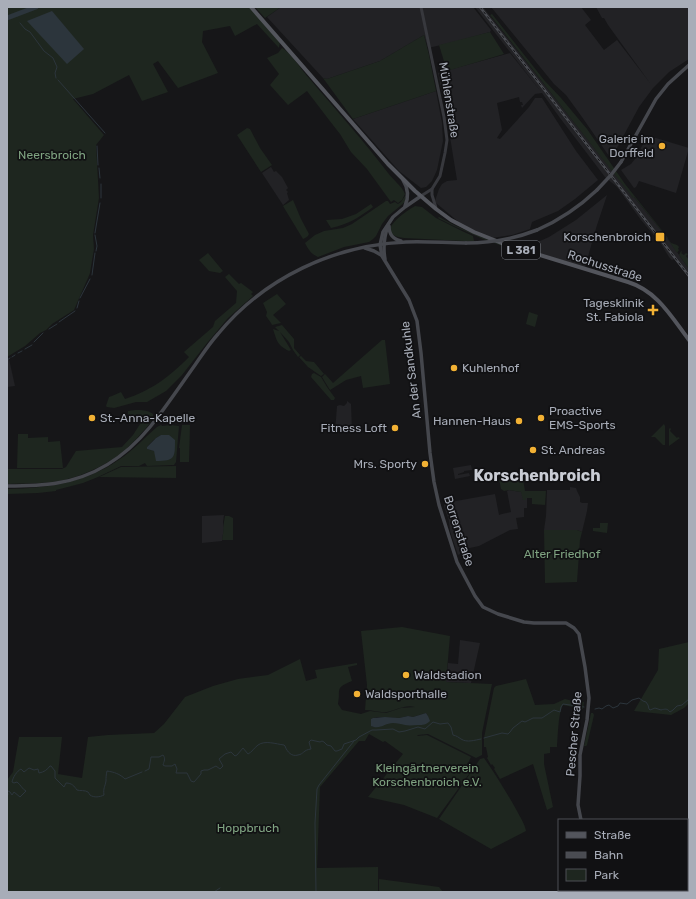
<svg xmlns="http://www.w3.org/2000/svg" width="696" height="899" font-family="Rubik,sans-serif">
  <style>
    .built { fill: #222225 }
    .green { fill: #1e261f; fill-rule: evenodd }
    .water { fill: #2c353c }
    .lines { fill: none; stroke-linecap: round; stroke-linejoin: round }
    .stream { stroke: #2c353c; stroke-width: 1 }
    .river { stroke: #2c353c; stroke-width: 5 }
    .tertiary { stroke: #37383d; stroke-width: 3 }
    .secondary { stroke: #45474d; stroke-width: 3.5 }
    .primary { stroke: #53555c; stroke-width: 4 }
    .rail-casing { stroke: #4a4c52; stroke-width: 2.5 }
    .rail { stroke: #111113; stroke-width: 1; stroke-dasharray: 3; stroke-linecap: butt }
    .secondary-bridge { stroke: #45474d; stroke-width: 3.5 }
    .poi-dot { fill: #f2b134; stroke: #111113; stroke-width: 1.5 }
    .labels { text-anchor: middle; stroke-width: 3.5; stroke-linejoin: round; paint-order: stroke }
    .shield { fill: #111113; stroke: #7b7e86; stroke-width: 1 }
    .shield-label { font-size: 11px; font-weight: bold; fill: #a8adb8 }
    .street-label { font-size: 12px; fill: #a8adb8; stroke: #111113 }
    .poi-label { font-size: 12px; fill: #a8adb8; stroke: #111113; text-anchor: end }
    .park-label { font-size: 12px; fill: #7fa381; stroke: #111113 }
    .district-label { font-size: 16px; font-weight: bold; fill: #c9ccd4; stroke: #111113 }
  </style>
  <rect width="100%" height="100%" fill="#161618"/>
  <g class="built">
    <polygon points="281,7 473,7 491,30 490,32 450,43 428,48 424,35 380,61 327,79 323,78 267,17"/>
    <polygon points="475,7 483,7 633,197 634,197 665,235 689,269 689,278 674,259 672,260 669,257 661,244 660,241 658,238 657,239 641,220 617,187 605,177 560,118 542,93 535,94 522,108 521,105 523,105 522,102 520,102 519,97 497,103 502,130 497,138 500,139 529,107 535,98 542,98 576,151 598,180 575,199 558,211 532,222 530,229 512,235 492,238 461,224 436,203 435,201 439,189 442,184 447,181 457,180 445,106 438,73 510,53 542,93"/>
    <polygon points="491,7 581,7 591,20 585,25 604,50 617,40 650,83 608,25 604,18 602,18 596,7 689,7 689,59 669,72 653,88 639,107 611,159 582,117 566,95 554,84"/>
    <polygon points="436,91 442,123 443,141 437,170 432,181 426,187 421,188 399,171 353,119"/>
    <polygon points="648,137 656,138 689,148 676,193 639,181 636,187 634,188 621,170 631,164 635,159 642,146"/>
    <polygon points="271,167 274,172 276,171 282,177 288,188 286,190 288,192 287,193 289,200 283,205 262,173"/>
    <polygon points="607,195 597,225 585,267 536,252 540,241 549,237 576,220"/>
    <polygon points="9,359 15,386 7,387 7,361"/>
    <polygon points="347,401 351,404 352,431 342,431 342,432 335,432 337,406 340,405 344,406 347,403"/>
    <polygon points="471,465 472,470 464,471 464,472 458,474 458,475 469,473 470,476 455,479 453,468"/>
    <polygon points="570,487 576,488 577,491 580,497 580,502 582,503 588,503 587,511 582,532 577,530 544,530 546,516 547,490 570,490"/>
    <polygon points="509,490 521,492 527,498 527,508 524,508 524,517 516,518 518,529 510,530 479,546 465,549 464,552 458,555 450,531 449,521 444,506 445,503 495,494 499,515 502,514 511,512 507,491"/>
    <polygon points="224,515 223,522 224,528 222,541 202,543 202,516"/>
    <polygon points="460,640 480,643 471,683 446,682 448,663 458,664"/>
  </g>
  <g class="green">
    <polygon points="7,7 31,7 7,17"/>
    <polygon points="39,7 249,7 280,42 279,48 257,24 235,36 230,26 203,31 202,42 218,73 178,88 158,61 153,64 168,92 142,101 129,75 93,94 73,99 104,135 96,145 99,198 93,235 94,249 90,273 88,278 74,310 52,324 46,330 40,333 25,346 7,357 7,20"/>
    <polygon points="255,7 281,7 265,18"/>
    <polygon points="492,14 544,80 561,98 587,129 625,184 668,238 668,239 671,243 677,245 679,247 678,249 679,250 677,253 665,235 634,197 633,198 490,15"/>
    <polygon points="490,32 504,54 447,71 439,45"/>
    <polygon points="424,35 429,55 436,91 353,119 323,78 327,79 380,61"/>
    <path d="M 282,48 C 290,52 301,69 308,77 C 335,109 363,140 388,173 C 393,180 402,186 405,194 L 402,200 L 398,203 L 394,200 L 391,202 L 367,169 L 351,152 L 340,134 L 326,116 L 307,91 L 288,105 L 270,85 L 279,74 L 267,58 L 278,53 Z"/>
    <polygon points="247,128 250,129 260,148 272,165 261,172 237,135"/>
    <path d="M 405,196 L 406,196 L 405,202 L 388,216 L 382,224 L 376,236 L 373,239 L 369,242 L 344,247 L 318,257 C 311,254 308,249 305,243 L 315,235 L 324,231 L 343,228 L 352,224 L 386,201 L 388,201 L 390,204 L 395,202 L 398,204 L 401,202 Z"/>
    <path d="M 293,200 L 301,219 L 309,234 C 308,237 305,238 303,239 L 283,206 Z"/>
    <path d="M 371,204 L 373,207 C 358,218 349,224 331,228 L 326,220 L 342,219 L 356,214 Z"/>
    <path d="M 415,206 L 422,207 L 436,218 L 462,231 L 473,236 L 474,241 L 464,241 L 404,238 C 373,234 403,213 415,206 Z"/>
    <polygon points="439,217 456,226 486,239 525,253 525,254 483,239 456,227 438,218"/>
    <polygon points="681,251 682,252 681,253 684,255 686,253 688,254 686,256 689,260 689,269 679,255"/>
    <polygon points="208,253 223,271 220,273 209,271 199,260"/>
    <path d="M 229,274 L 239,284 L 241,283 L 253,292 L 251,294 L 253,296 L 228,318 L 207,343 L 182,375 L 166,391 L 147,402 L 136,402 L 114,408 L 107,407 L 106,406 L 109,397 L 112,396 L 121,392 L 125,399 C 152,390 169,377 189,357 L 184,352 L 213,327 L 215,321 L 236,303 L 237,291 L 225,277 Z"/>
    <polygon points="277,294 286,304 273,315 281,323 272,325 271,323 266,316 267,312 263,303"/>
    <polygon points="529,312 538,315 535,327 526,324"/>
    <path d="M 282,325 L 294,339 L 294,348 L 300,355 L 298,357 L 293,350 L 289,342 L 280,332 L 291,350 L 289,351 C 277,345 277,341 273,329 L 279,331 L 275,327 Z"/>
    <polygon points="382,340 385,340 390,384 363,388 361,376 346,380 330,390 322,377 325,374 333,383"/>
    <polygon points="301,356 306,361 314,362 324,374 321,376 308,367 299,357"/>
    <polygon points="314,373 321,377 327,387 335,398 334,400 331,400 311,377 312,374"/>
    <path d="M 135,410 C 142,410 148,410 153,414 C 154,421 144,430 139,436 C 132,443 126,450 119,455 C 102,467 80,477 59,481 C 42,484 24,483 7,484 L 7,469 L 62,469 L 66,467 L 76,451 L 122,447 L 133,435 L 144,418 L 135,418 L 134,416 L 128,415 L 128,411 Z"/>
    <polygon points="664,424 665,426 665,445 663,445 655,437 651,437"/>
    <path d="M 161,425 L 162,426 L 171,425 L 179,426 L 176,462 L 174,465 L 172,465 L 147,466 L 145,463 L 139,466 L 121,466 L 98,477 L 83,483 L 56,490 L 56,491 L 38,493 L 7,494 L 7,489 C 48,488 86,483 120,459 C 134,450 145,437 157,427 ZM 161,435 L 155,453 L 154,451 L 147,449 L 147,447 C 151,442 155,438 161,435 Z"/>
    <polygon points="182,425 190,425 189,462 180,462 180,448 179,448"/>
    <polygon points="670,428 671,429 670,431 677,438 678,437 680,438 669,446 669,429"/>
    <polygon points="18,434 28,434 28,438 48,437 48,442 60,441 63,468 17,468"/>
    <polygon points="176,466 176,478 99,477 121,467"/>
    <polygon points="514,476 523,479 525,491 546,491 545,505 532,504 532,498 526,498 526,500 523,500 521,492 509,490 504,491 501,489 499,479 505,477 506,478"/>
    <path d="M 225,516 L 229,516 L 233,518 L 233,540 L 222,540 C 224,532 223,524 225,516 Z"/>
    <polygon points="600,523 608,523 607,533 593,531 593,528 600,528"/>
    <polygon points="544,530 577,530 582,532 580,540 577,582 545,583"/>
    <path d="M 402,627 L 450,636 L 446,682 L 492,684 L 482,733 L 482,755 L 476,758 L 428,734 L 418,735 L 417,736 L 427,735 L 471,757 L 467,765 L 469,774 L 437,818 L 404,805 L 368,797 L 403,754 L 385,741 L 383,742 L 369,734 L 365,741 L 359,741 L 320,787 L 317,868 L 378,867 L 378,892 L 7,892 L 7,780 L 13,772 L 19,737 L 62,737 L 58,774 L 82,778 L 88,737 L 108,735 L 154,733 L 164,724 L 185,697 L 213,686 L 238,679 L 268,675 L 300,659 L 306,681 L 317,678 L 315,670 L 357,663 L 357,665 L 348,667 L 352,681 C 334,688 341,689 338,704 L 342,710 L 361,714 L 370,711 L 386,713 L 401,708 L 415,707 C 406,704 396,710 387,712 C 380,713 372,710 365,710 L 367,685 L 361,631 ZM 426,713 L 428,716 L 422,725 L 413,725 L 390,722 L 373,727 L 371,725 L 371,719 L 377,717 L 399,718 L 408,716 L 413,717 Z"/>
    <polygon points="689,642 689,703 684,708 671,715 634,711 658,670 659,649"/>
    <path d="M 526,679 L 535,705 L 554,704 L 565,699 L 573,701 L 584,702 L 583,709 L 563,705 C 558,714 558,736 557,747 L 550,747 L 550,753 L 544,754 L 544,764 L 553,807 L 547,810 L 533,764 L 500,779 L 494,769 L 495,768 L 492,764 L 491,765 L 487,758 L 488,757 L 486,747 L 484,747 L 484,738 L 494,688 L 496,686 Z"/>
    <polygon points="591,713 593,713 594,715 587,745 586,746 584,746"/>
    <path d="M 484,758 C 496,775 507,793 517,811 C 520,817 525,824 526,831 L 491,849 L 439,819 L 480,759 Z"/>
    <polygon points="379,879 439,887 443,892 379,892"/>
  </g>
  <g class="water">
    <polygon points="52,11 84,49 67,64 27,21"/>
    <path d="M 161,435 L 169,435 L 175,440 C 175,458 175,461 156,461 L 154,451 L 147,449 L 147,447 L 156,438 Z"/>
    <path d="M 426,713 L 428,716 L 430,721 C 426,725 423,725 418,725 C 414,725 410,726 405,725 C 401,724 397,723 393,723 C 385,723 380,730 371,726 L 371,719 L 373,718 L 385,717 L 399,718 L 408,716 L 413,717 Z"/>
  </g>
  <g class="lines">
    <g class="stream">
      <polyline points="17,15 17,16"/>
      <polyline points="20,23 25,29 30,32 44,51 53,58 57,67 55,73 56,78"/>
      <polyline points="58,80 105,133"/>
      <polyline points="97,146 98,165"/>
      <polyline points="99,168 100,178"/>
      <polyline points="101,198 101,184"/>
      <polyline points="95,233 100,203"/>
      <polyline points="95,235 97,246 96,251"/>
      <polyline points="92,275 95,253"/>
      <polyline points="80,298 90,279"/>
      <polyline points="77,308 79,301"/>
      <polyline points="59,322 75,311"/>
      <polyline points="49,329 57,324"/>
      <polyline points="34,342 43,333"/>
      <polyline points="25,349 32,345"/>
      <polyline points="18,353 22,351"/>
      <polyline points="12,357 15,355"/>
      <polyline points="7,360 10,358"/>
      <path d="M 595,709 L 599,708 L 602,709 L 606,706 L 609,705 L 613,708 L 618,706 L 620,703 L 627,704 L 632,700 L 639,698 L 643,701 L 646,702 L 648,705 L 649,709 L 650,710 L 655,708 L 661,710 C 665,709 667,708 670,712 L 673,710 L 677,706 L 682,705 L 689,699"/>
      <polyline points="484,738 502,733 508,734 510,732 513,728 522,721 525,722 533,718 542,718 554,710 560,712 561,707 563,704 584,707"/>
      <path d="M 145,771 L 149,769 L 151,757 L 159,757 L 163,755 C 166,759 164,761 163,765 L 165,766 L 172,766 L 175,764 L 177,769 L 176,773 L 187,773 L 191,781 L 194,782 L 201,774 L 201,771 L 204,770 L 208,770 L 216,766 L 220,769 L 223,766 L 219,759 L 225,754 L 231,752 L 235,756 L 237,755 L 243,748 L 248,754 C 252,752 254,748 258,745 C 265,740 276,744 284,745 L 285,746 C 287,752 292,757 298,755 C 304,754 303,750 311,749 L 309,742 L 311,740 L 320,742 L 322,741 L 324,742 L 327,745 L 331,746 L 335,751 L 337,751 L 342,749 L 344,744 L 356,740 L 359,737 L 372,730 L 376,730 L 393,729 L 399,732 L 405,731 L 418,727 L 425,729 L 433,722 L 440,724 L 448,723 L 451,727 L 453,735 C 457,736 458,737 461,739 C 467,743 475,740 481,739"/>
      <path d="M 7,797 L 8,794 L 7,792 L 8,791 L 10,792 L 12,795 L 14,792 L 20,797 L 26,791 C 22,789 21,785 17,782 L 14,783 L 12,782 C 13,777 17,771 21,769 L 24,772 L 29,768 L 34,770 L 38,769 L 39,773 C 44,772 47,770 50,766 L 51,766 L 55,771 L 55,778 L 64,787 L 66,783 C 72,783 74,786 77,790 C 80,791 85,790 88,792 C 89,793 89,794 90,795 C 94,798 100,797 104,795 C 103,788 105,787 106,781 C 106,778 106,775 107,771 C 114,772 120,774 125,779 L 142,772"/>
      <polyline points="214,892 220,888"/>
      <polyline points="316,892 315,823 317,789 319,785 354,741"/>
    </g>
    <polyline class="river" points="7,18 36,7"/>
    <g class="tertiary">
      <polyline points="432,189 432,195 436,208"/>
      <polyline points="421,196 432,189 440,176 445,153 447,140 444,117 421,7"/>
    </g>
    <g class="secondary">
      <polyline points="621,162 656,99 668,84 689,65"/>
      <path d="M 403,180 C 408,188 409,197 405,206"/>
      <polyline points="421,196 405,207 393,217 383,232 380,245 382,256 409,300 417,321 421,353 430,453 434,482 439,505 457,562 475,596 483,607 498,614 524,622 534,623 566,623 574,628 579,634 585,667 589,698 587,720 580,755 580,776 578,805 581,820"/>
      <path d="M 389,226 C 389,235 393,239 401,241"/>
      <path d="M 537,230 C 560,220 579,207 597,190"/>
      <polyline points="365,248 374,251 381,255"/>
      <path d="M 385,259 C 383,248 384,237 388,226"/>
      <path d="M 7,486 C 24,486 40,486 57,483 C 95,477 126,456 150,427 C 166,407 180,386 195,365 C 202,355 209,344 218,334 C 264,278 334,245 406,242 C 426,241 446,243 466,243"/>
      <polyline points="615,890 616,892"/>
    </g>
    <path class="primary" d="M 251,7 L 388,164 L 415,191 L 436,209 L 451,220 L 474,232 L 504,244 L 628,282 C 657,291 671,316 689,340"/>
    <g class="rail-casing">
      <polyline id="rail" points="480,7 689,276"/>
    </g>
    <use href="#rail" class="rail"/>
    <g class="secondary-bridge">
      <polyline points="597,190 611,175 621,162"/>
      <path d="M 466,243 C 491,243 514,239 537,230"/>
    </g>
  </g>
  <g class="poi-dot">
    <circle cx="662" cy="146" r="4"/>
    <rect x="655" y="232" width="10" height="10" rx="2"/>
    <path d="M651 304h4v4h4v4h-4v4h-4v-4h-4v-4h4z"/>
    <circle cx="454" cy="368" r="4"/>
    <circle cx="92" cy="418" r="4"/>
    <circle cx="541" cy="418" r="4"/>
    <circle cx="519" cy="421" r="4"/>
    <circle cx="395" cy="428" r="4"/>
    <circle cx="533" cy="450" r="4"/>
    <circle cx="425" cy="464" r="4"/>
    <circle cx="406" cy="675" r="4"/>
    <circle cx="357" cy="694" r="4"/>
  </g>
  <g class="labels">
    <rect class="shield" x="502" y="241" width="38" height="18" rx="3"/>
    <g class="shield-label">
      <text x="521" y="254">L 381</text>
    </g>
    <g class="street-label">
      <text transform="translate(449 100) rotate(81)" y="4">Mühlenstraße</text>
      <text transform="translate(605 266) rotate(18)" y="4">Rochusstraße</text>
      <text transform="translate(411 370) rotate(-97)" y="4">An der Sandkuhle</text>
      <text transform="translate(459 531) rotate(72)" y="4">Borrenstraße</text>
      <text transform="translate(574 734) rotate(-85)" y="4">Pescher Straße</text>
    </g>
    <g class="poi-label">
      <text x="654" y="143">Galerie im<tspan x="654" dy="14">Dorffeld</tspan></text>
      <text x="651" y="241">Korschenbroich</text>
      <text x="644" y="307">Tagesklinik<tspan x="644" dy="14">St. Fabiola</tspan></text>
      <text x="462" y="372" text-anchor="start">Kuhlenhof</text>
      <text x="549" y="415" text-anchor="start">Proactive<tspan x="549" dy="14">EMS-Sports</tspan></text>
      <text x="100" y="422" text-anchor="start">St.-Anna-Kapelle</text>
      <text x="511" y="425">Hannen-Haus</text>
      <text x="387" y="432">Fitness Loft</text>
      <text x="541" y="454" text-anchor="start">St. Andreas</text>
      <text x="417" y="468">Mrs. Sporty</text>
      <text x="414" y="679" text-anchor="start">Waldstadion</text>
      <text x="365" y="698" text-anchor="start">Waldsporthalle</text>
    </g>
    <g class="park-label">
      <text x="52" y="159">Neersbroich</text>
      <text x="562" y="558">Alter Friedhof</text>
      <text x="427" y="772">Kleingärtnerverein<tspan x="427" dy="14">Korschenbroich e.V.</tspan></text>
      <text x="248" y="832">Hoppbruch</text>
    </g>
    <g class="district-label">
      <text x="537" y="481">Korschenbroich</text>
    </g>
  </g>
  <rect width="696" height="899" fill="none" stroke="#a8adb8" stroke-width="16"/>
  <rect x="558" y="819" width="130" height="72" fill="#111113" stroke="#4d4f55"/>
  <rect x="566" y="832" width="20" height="6" fill="#53555c" stroke="#4d4f55"/>
  <text x="594" y="839" font-size="12" fill="#a8adb8">Straße</text>
  <rect x="566" y="852" width="20" height="6" fill="#4a4c52" stroke="#4d4f55"/>
  <text x="594" y="859" font-size="12" fill="#a8adb8">Bahn</text>
  <rect x="566" y="869" width="20" height="12" fill="#1e261f" stroke="#4d4f55"/>
  <text x="594" y="879" font-size="12" fill="#a8adb8">Park</text>
</svg>
